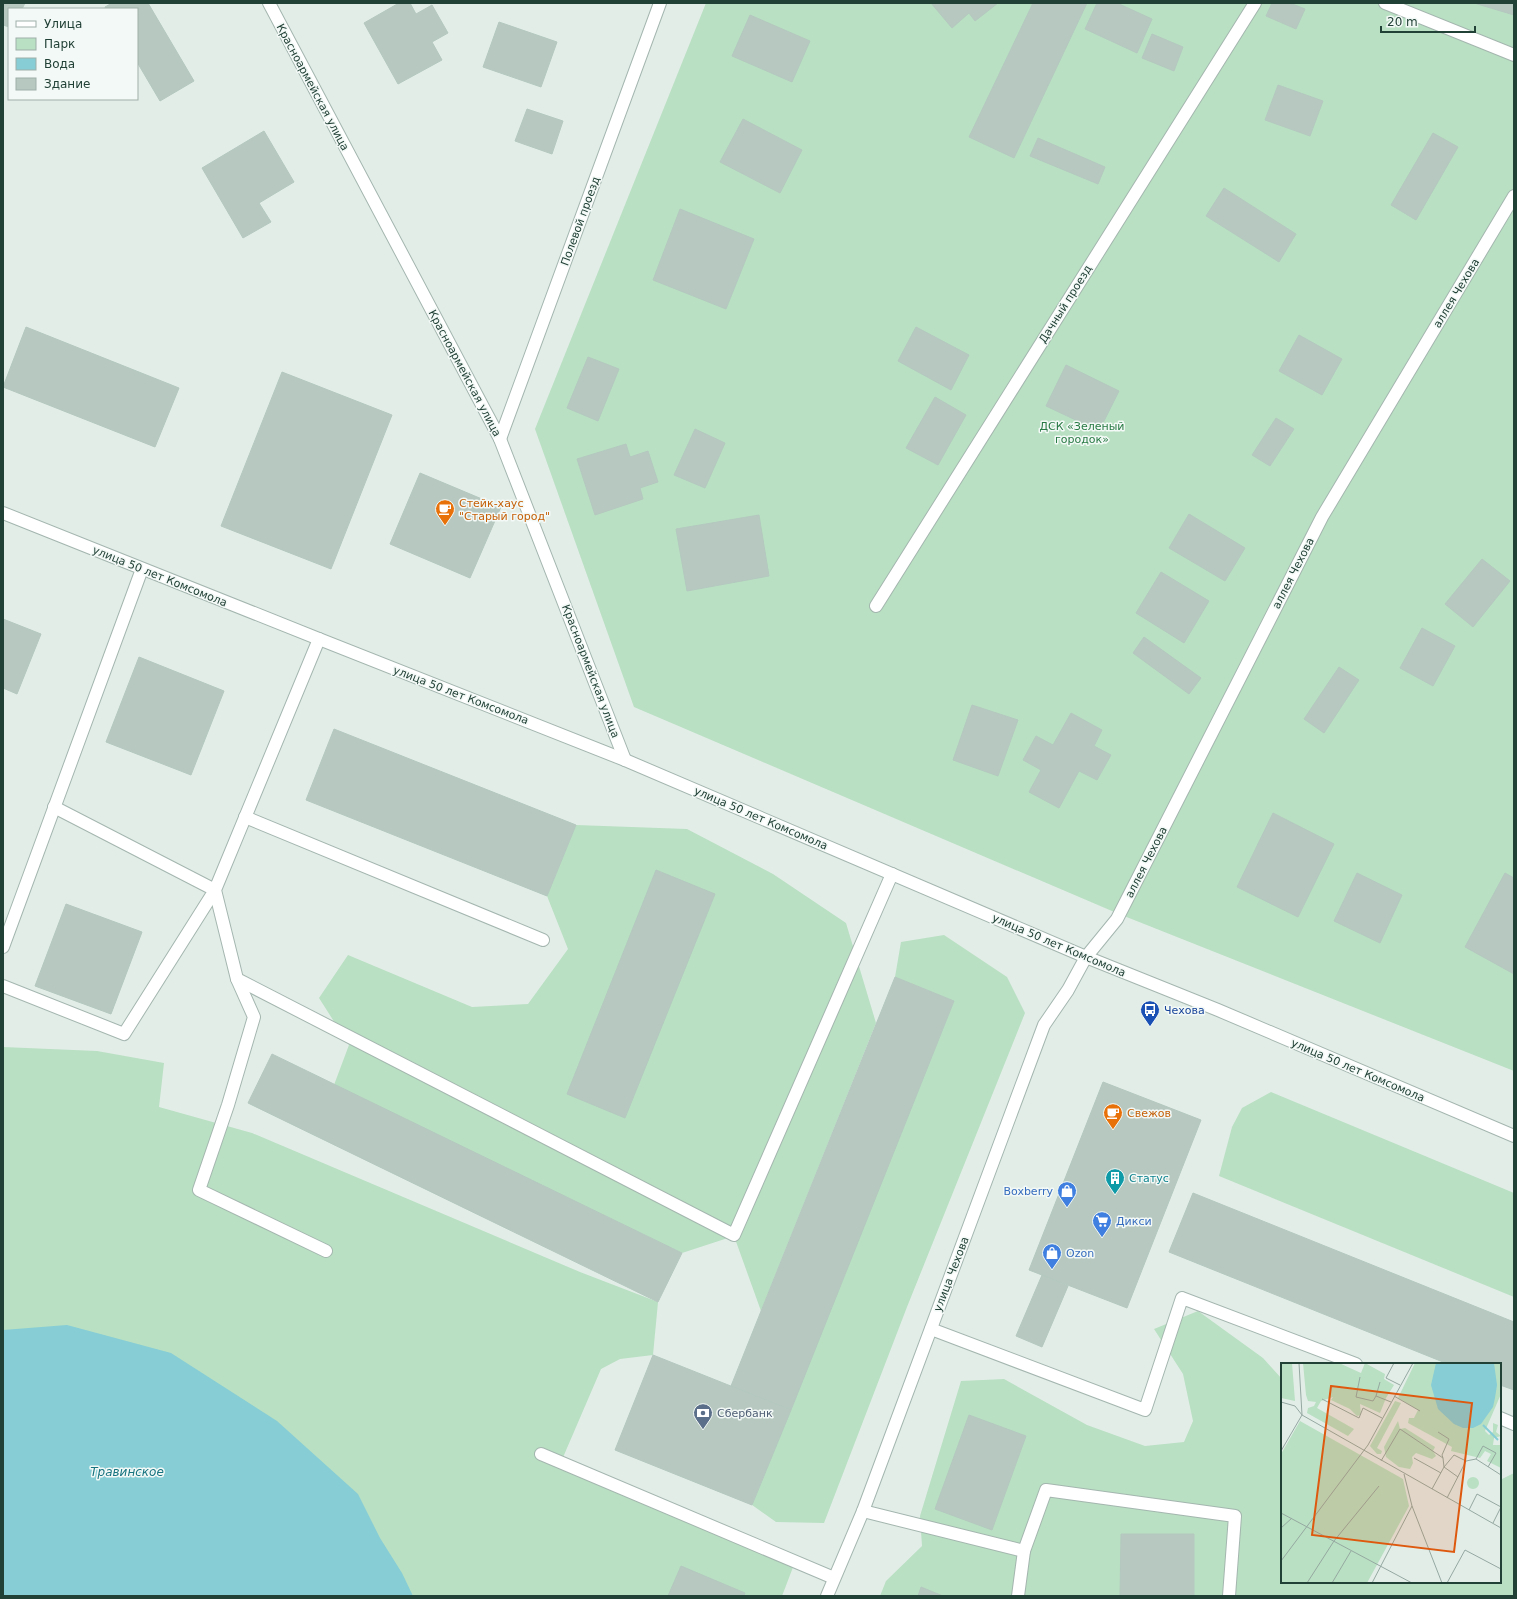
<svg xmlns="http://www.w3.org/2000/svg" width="1517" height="1599" font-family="'DejaVu Sans',sans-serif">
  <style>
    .green { fill: #b9e0c2 }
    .water { fill: #86cdd6 }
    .building { fill: #b7c8c1; stroke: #b4c8bf }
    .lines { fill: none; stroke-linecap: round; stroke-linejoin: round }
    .service-casing { stroke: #a4b6af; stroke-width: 14 }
    .minor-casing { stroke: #a4b6af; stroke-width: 14 }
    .tertiary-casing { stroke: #a4b6af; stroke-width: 14 }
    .service { stroke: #fff; stroke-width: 12 }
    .minor { stroke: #fff; stroke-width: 12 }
    .tertiary { stroke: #fff; stroke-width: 12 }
    .labels { text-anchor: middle; stroke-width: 3; stroke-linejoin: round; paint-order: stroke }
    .street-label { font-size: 11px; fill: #214036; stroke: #f3f9f6 }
    .park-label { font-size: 11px; fill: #287a44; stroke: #f3f9f6 }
    .food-label { font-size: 11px; fill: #c56008; stroke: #f3f9f6; text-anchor: start }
    .transit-label { font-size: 11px; fill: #164399; stroke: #f3f9f6; text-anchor: start }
    .culture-label { font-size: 11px; fill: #0d838f; stroke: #f3f9f6; text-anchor: start }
    .shop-label { font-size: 11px; fill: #366cbe; stroke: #f3f9f6; text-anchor: start }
    .service-label { font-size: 11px; fill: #4e5e75; stroke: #f3f9f6; text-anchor: start }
    .water-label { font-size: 12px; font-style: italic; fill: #167380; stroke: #f3f9f6 }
    .inset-river { fill: none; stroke: #86cdd6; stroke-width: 2 }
    .inset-road { fill: none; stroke: #95a8a1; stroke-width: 1 }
    .view { fill: #de580e; fill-opacity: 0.15; stroke: #de580e; stroke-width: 2 }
    .inset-edge { fill: none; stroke: #214036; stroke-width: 2 }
  </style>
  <rect width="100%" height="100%" fill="#e2ede8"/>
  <g class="green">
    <polygon points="706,3 1514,3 1514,1071 1119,914 634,707 535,429"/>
    <polygon points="576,825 687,829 773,874 846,923 876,1023 761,1311 734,1236 682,1253 334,1085 349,1045 319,998 348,955 472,1007 528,1004 568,949 547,896"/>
    <polygon points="944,935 1007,977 1025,1013 907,1307 824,1523 776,1522 752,1505 954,1001 895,977 901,942"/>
    <polygon points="3,1047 97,1051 164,1063 159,1107 252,1133 580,1272 658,1302 653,1355 620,1359 601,1369 561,1462 795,1562 782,1596 3,1596"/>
    <polygon points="1271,1092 1514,1193 1514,1297 1219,1176 1232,1127 1242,1108"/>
    <polygon points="1198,1311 1263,1358 1282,1379 1282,1582 1500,1582 1500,1480 1514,1473 1514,1596 880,1596 886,1581 922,1546 920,1516 961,1381 1004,1379 1087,1425 1145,1446 1184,1442 1193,1421 1183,1374 1154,1329"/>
  </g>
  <polygon class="water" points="67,1325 171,1353 277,1421 358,1494 380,1538 402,1573 413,1596 3,1596 3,1330"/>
  <g class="building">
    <polygon points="3,3 25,3 22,9 9,9 9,27 3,25"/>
    <polygon points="112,3 148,3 194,81 160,101 137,62 137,9 106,9 105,7"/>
    <polygon points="399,3 410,3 416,14 432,5 448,33 432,42 442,60 398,84 364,23"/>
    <polygon points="931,3 998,3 975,21 969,13 952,28"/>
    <polygon points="1033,3 1087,3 1014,158 969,137"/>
    <polygon points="1097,3 1117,3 1152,19 1137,53 1085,29"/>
    <polygon points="1272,3 1290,3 1305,9 1296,29 1266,16"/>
    <polygon points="1474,3 1514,3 1514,15"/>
    <polygon points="750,15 810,41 792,82 732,56"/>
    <polygon points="499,22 557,42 541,87 483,67"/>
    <polygon points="1152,34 1183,47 1174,71 1142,58"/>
    <polygon points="1278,85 1323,101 1310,136 1265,120"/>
    <polygon points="527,109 563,121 552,154 515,141"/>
    <polygon points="743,119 802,150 780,193 720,162"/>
    <polygon points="264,131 294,182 259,203 271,222 243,238 202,168"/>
    <polygon points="1433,133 1458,147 1416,220 1391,205"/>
    <polygon points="1038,138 1105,167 1098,184 1030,156"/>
    <polygon points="1224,188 1296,234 1279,262 1206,216"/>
    <polygon points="680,209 754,239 726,309 653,280"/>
    <polygon points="26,327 179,388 155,447 3,387"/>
    <polygon points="916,327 969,355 951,390 898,361"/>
    <polygon points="1299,335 1342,359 1322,395 1279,371"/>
    <polygon points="588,357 619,369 598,421 567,408"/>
    <polygon points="1066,365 1119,391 1099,431 1046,406"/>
    <polygon points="282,372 392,415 331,569 221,526"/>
    <polygon points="935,397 966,415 938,465 906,448"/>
    <polygon points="1276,418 1294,429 1270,466 1252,455"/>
    <polygon points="695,429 725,443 705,488 674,475"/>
    <polygon points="626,444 630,457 648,451 658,482 640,488 643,499 595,515 577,459"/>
    <polygon points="420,473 501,507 470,578 390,544"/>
    <polygon points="1189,514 1245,548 1225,581 1169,548"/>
    <polygon points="759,515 769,576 687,591 676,529"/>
    <polygon points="1482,559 1510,581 1473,627 1445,604"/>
    <polygon points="1161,572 1209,601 1184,643 1136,613"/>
    <polygon points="3,619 41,634 17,694 3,688"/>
    <polygon points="1422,628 1455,646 1433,686 1400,668"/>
    <polygon points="1144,637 1201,678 1189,694 1133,653"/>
    <polygon points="139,657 224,691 191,775 106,742"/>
    <polygon points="1339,667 1359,680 1324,733 1304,719"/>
    <polygon points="972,705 1018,720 998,776 953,760"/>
    <polygon points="1071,713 1102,730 1094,746 1111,755 1097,780 1079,771 1059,808 1029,792 1041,770 1023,760 1036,736 1053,745"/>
    <polygon points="334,729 576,825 547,896 306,800"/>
    <polygon points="1273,813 1334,844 1298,917 1237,887"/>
    <polygon points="656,870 715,894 625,1118 567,1094"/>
    <polygon points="1357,873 1402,895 1380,943 1334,921"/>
    <polygon points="1505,873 1514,878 1514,974 1465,947"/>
    <polygon points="66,904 142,932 111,1014 35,986"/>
    <polygon points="895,977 954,1001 791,1410 731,1386"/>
    <polygon points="272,1054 682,1253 658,1302 248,1103"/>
    <polygon points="1103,1082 1201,1120 1127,1308 1029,1270"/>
    <polygon points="1193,1193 1514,1322 1514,1390 1500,1385 1500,1364 1448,1364 1169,1252"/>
    <polygon points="1042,1275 1068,1286 1042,1347 1016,1336"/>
    <polygon points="653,1355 791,1410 752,1505 615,1450"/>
    <polygon points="969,1415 1026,1436 992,1530 935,1509"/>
    <polygon points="1121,1534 1194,1534 1194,1596 1120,1596"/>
    <polygon points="681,1566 745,1593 744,1596 668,1596"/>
    <polygon points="921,1587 943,1596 918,1596"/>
  </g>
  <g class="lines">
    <g class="service-casing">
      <g id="service">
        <polyline points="319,639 215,890 237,979 734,1235 892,874"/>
        <polyline points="245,817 543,940"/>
        <polyline points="3,947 142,569"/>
        <polyline points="237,979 254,1017 228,1105 199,1190 326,1251"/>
        <polyline points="3,986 124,1034 215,890 54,807"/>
        <polyline points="931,1329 1145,1410 1182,1298 1356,1364"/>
        <polyline points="1500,1418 1514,1424"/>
        <polyline points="541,1454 834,1578"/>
        <polyline points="863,1511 1024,1551 1046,1490 1235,1516 1229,1596"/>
        <polyline points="1018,1596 1024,1551"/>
      </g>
    </g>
    <g class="minor-casing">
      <g id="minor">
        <polyline points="1385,3 1514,55"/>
        <polyline points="500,439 660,3"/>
        <polyline points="876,606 1255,3"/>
        <polyline points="1086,957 1117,919 1322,517 1514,196"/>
      </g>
    </g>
    <g class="tertiary-casing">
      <g id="tertiary">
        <polyline points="269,3 500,439 625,760"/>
        <polyline points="3,513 319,639 625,760 1086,957 1218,1010 1514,1136"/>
        <polyline points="827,1596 863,1511 1044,1025 1068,990 1086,957"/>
      </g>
    </g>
    <use href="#service" class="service"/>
    <use href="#minor" class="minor"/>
    <use href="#tertiary" class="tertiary"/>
  </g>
  <defs>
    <g id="cafe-pin" transform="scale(1)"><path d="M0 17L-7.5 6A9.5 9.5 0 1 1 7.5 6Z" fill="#e8710a" stroke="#f3f9f6"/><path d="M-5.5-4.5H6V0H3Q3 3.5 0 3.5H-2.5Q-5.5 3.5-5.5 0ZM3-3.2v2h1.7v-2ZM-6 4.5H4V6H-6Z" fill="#fff"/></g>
    <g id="bus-pin" transform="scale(1)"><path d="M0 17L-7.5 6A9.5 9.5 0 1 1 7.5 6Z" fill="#1a4fb4" stroke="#f3f9f6"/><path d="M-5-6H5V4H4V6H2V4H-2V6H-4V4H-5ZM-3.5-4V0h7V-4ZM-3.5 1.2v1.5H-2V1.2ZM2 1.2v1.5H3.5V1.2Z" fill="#fff"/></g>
    <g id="building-pin" transform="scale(1)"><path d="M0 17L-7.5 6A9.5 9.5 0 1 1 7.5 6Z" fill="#0f9aa8" stroke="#f3f9f6"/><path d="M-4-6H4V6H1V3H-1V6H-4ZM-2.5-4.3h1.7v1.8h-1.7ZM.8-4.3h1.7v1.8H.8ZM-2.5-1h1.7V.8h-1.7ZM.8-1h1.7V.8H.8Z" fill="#fff"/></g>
    <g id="shop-pin" transform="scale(1)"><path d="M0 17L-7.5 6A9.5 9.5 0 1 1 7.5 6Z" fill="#3f7fe0" stroke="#f3f9f6"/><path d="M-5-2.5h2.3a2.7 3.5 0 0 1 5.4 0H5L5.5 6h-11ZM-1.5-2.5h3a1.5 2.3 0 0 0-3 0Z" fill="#fff"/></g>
    <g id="supermarket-pin" transform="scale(1)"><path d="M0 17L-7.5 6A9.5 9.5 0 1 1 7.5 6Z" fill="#3f7fe0" stroke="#f3f9f6"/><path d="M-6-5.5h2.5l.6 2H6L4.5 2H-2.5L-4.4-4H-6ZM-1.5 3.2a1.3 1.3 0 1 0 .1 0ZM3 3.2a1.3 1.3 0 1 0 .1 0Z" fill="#fff"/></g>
    <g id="bank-pin" transform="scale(1)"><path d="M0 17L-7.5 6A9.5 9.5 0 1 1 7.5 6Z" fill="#5c6f8a" stroke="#f3f9f6"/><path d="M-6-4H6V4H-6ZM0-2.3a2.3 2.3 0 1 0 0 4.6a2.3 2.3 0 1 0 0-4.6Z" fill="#fff"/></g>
  </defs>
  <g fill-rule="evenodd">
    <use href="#cafe-pin" x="445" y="509"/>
    <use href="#bus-pin" x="1150" y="1010"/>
    <use href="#cafe-pin" x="1113" y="1113"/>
    <use href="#building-pin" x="1115" y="1178"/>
    <use href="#shop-pin" x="1067" y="1191"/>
    <use href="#supermarket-pin" x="1102" y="1221"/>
    <use href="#shop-pin" x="1052" y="1253"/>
    <use href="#bank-pin" x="703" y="1413"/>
  </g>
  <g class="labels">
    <g class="street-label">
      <text transform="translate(313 87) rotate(62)" y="4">Красноармейская улица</text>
      <text transform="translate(580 221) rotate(-70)" y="4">Полевой проезд</text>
      <text transform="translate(1456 293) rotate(-59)" y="4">аллея Чехова</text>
      <text transform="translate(1065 304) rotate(-58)" y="4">Дачный проезд</text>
      <text transform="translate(465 373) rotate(62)" y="4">Красноармейская улица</text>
      <text transform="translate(1293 573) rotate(-63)" y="4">аллея Чехова</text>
      <text transform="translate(160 576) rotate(22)" y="4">улица 50 лет Комсомола</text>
      <text transform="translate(591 671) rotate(69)" y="4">Красноармейская улица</text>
      <text transform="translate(461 695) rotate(21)" y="4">улица 50 лет Комсомола</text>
      <text transform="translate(761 818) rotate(23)" y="4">улица 50 лет Комсомола</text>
      <text transform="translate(1146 862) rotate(-63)" y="4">аллея Чехова</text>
      <text transform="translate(1059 945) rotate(23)" y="4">улица 50 лет Комсомола</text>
      <text transform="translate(1358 1070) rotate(23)" y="4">улица 50 лет Комсомола</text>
      <text transform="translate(951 1274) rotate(-69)" y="4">улица Чехова</text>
    </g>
    <g class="park-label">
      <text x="1082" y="430">ДСК «Зеленый<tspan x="1082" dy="13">городок»</tspan></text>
    </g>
    <g class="food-label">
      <text x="459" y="507">Стейк-хаус<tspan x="459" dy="13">"Старый город"</tspan></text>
      <text x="1127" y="1117">Свежов</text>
    </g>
    <g class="transit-label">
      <text x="1164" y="1014">Чехова</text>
    </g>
    <g class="culture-label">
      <text x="1129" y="1182">Статус</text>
    </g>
    <g class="shop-label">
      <text x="1053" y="1195" text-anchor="end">Boxberry</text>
      <text x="1116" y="1225">Дикси</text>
      <text x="1066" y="1257">Ozon</text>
    </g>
    <g class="service-label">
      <text x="717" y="1417">Сбербанк</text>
    </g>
    <g class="water-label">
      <text x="127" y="1476">Травинское</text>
    </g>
  </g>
  <g transform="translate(1281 1363)">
    <rect width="220" height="220" fill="#e2ede8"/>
    <path d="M 0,0 L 11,0 L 14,38 L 0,35 ZM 22,0 L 58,0 L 80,10 L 84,0 L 104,11 L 103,16 L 113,22 L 105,35 L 99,50 L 79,41 L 80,52 L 76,53 L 69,46 L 50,37 L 52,34 L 40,38 L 36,45 L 73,66 L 67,73 L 26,50 L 27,45 L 33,43 L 35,39 L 27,38 L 25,32 ZM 134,0 L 220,0 L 220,31 L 204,68 L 208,72 L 212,69 L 212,60 L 217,62 L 215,69 L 220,73 L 213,75 L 212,82 L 220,82 L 220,105 L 206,98 L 210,91 L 204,88 L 199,95 L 170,88 L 171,84 L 127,60 L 128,55 L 133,55 L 137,47 L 117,35 ZM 114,38 L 120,40 L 96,85 L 101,88 L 100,91 L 96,91 L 89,83 ZM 19,58 L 122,116 L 128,143 L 86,220 L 0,220 L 0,91 ZM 117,58 L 119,66 L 124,65 L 154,84 L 152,88 L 155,93 L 151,96 L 135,90 L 131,94 L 132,100 L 129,106 L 118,104 L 105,94 L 103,84 ZM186 120a6 6 0 1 1 12 0a6 6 0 1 1-12 0Z" fill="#b9e0c2"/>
    <path d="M 155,0 L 213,0 L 216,22 L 214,35 L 212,44 L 200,61 L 192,65 L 182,65 L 173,61 L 157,46 L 150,22 Z" fill="#86cdd6"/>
    <path class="inset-river" d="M 202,62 L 217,77"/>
    <path class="inset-road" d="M 113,0 L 105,15 L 119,22M 79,14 L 75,34 L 92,38 L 95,33 L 110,39M 95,33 L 99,19M 113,33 L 139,48M 41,36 L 78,55 L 82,45 L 101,55M 0,39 L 14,43 L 21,52 L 220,165M 157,69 L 168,76 L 161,92 L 162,95M 0,88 L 21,52 L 18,0M 133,95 L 160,110M 195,96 L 202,83 L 215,90 L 207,104M 100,98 L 119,66 L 162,95 L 163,104 L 151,126M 123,111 L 131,143 L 161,220M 177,114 L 163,104 L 173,92 L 185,98M 166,135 L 185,98 L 195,96 L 220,112M 188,147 L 196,131 L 220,144M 0,150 L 131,220M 212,160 L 220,144M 0,165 L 11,155M 0,198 L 87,82 L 132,0M 26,220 L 53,178 L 98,123M 51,220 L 70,188M 91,220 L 131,143M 166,220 L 184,187 L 220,206"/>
    <path class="view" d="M 50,23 L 191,40 L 173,189 L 31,172 Z"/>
    <rect width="220" height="220" class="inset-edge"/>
  </g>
  <rect width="1517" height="1599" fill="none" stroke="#214036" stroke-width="8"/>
  <rect x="8" y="8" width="130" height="92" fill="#f3f9f6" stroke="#9fafa9"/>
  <rect x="16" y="21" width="20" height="6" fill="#ffffff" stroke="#9fafa9"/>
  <text x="44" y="28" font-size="12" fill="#214036">Улица</text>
  <rect x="16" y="38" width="20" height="12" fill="#b9e0c2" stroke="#9fafa9"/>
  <text x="44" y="48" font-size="12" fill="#214036">Парк</text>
  <rect x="16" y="58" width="20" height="12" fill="#86cdd6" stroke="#9fafa9"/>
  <text x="44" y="68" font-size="12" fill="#214036">Вода</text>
  <rect x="16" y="78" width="20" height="12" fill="#b7c8c1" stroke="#9fafa9"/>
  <text x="44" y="88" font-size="12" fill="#214036">Здание</text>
  <path d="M1381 26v6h94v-6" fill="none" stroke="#214036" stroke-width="2"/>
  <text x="1387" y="26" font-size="12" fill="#214036" stroke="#f3f9f6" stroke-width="3" paint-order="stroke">20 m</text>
</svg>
